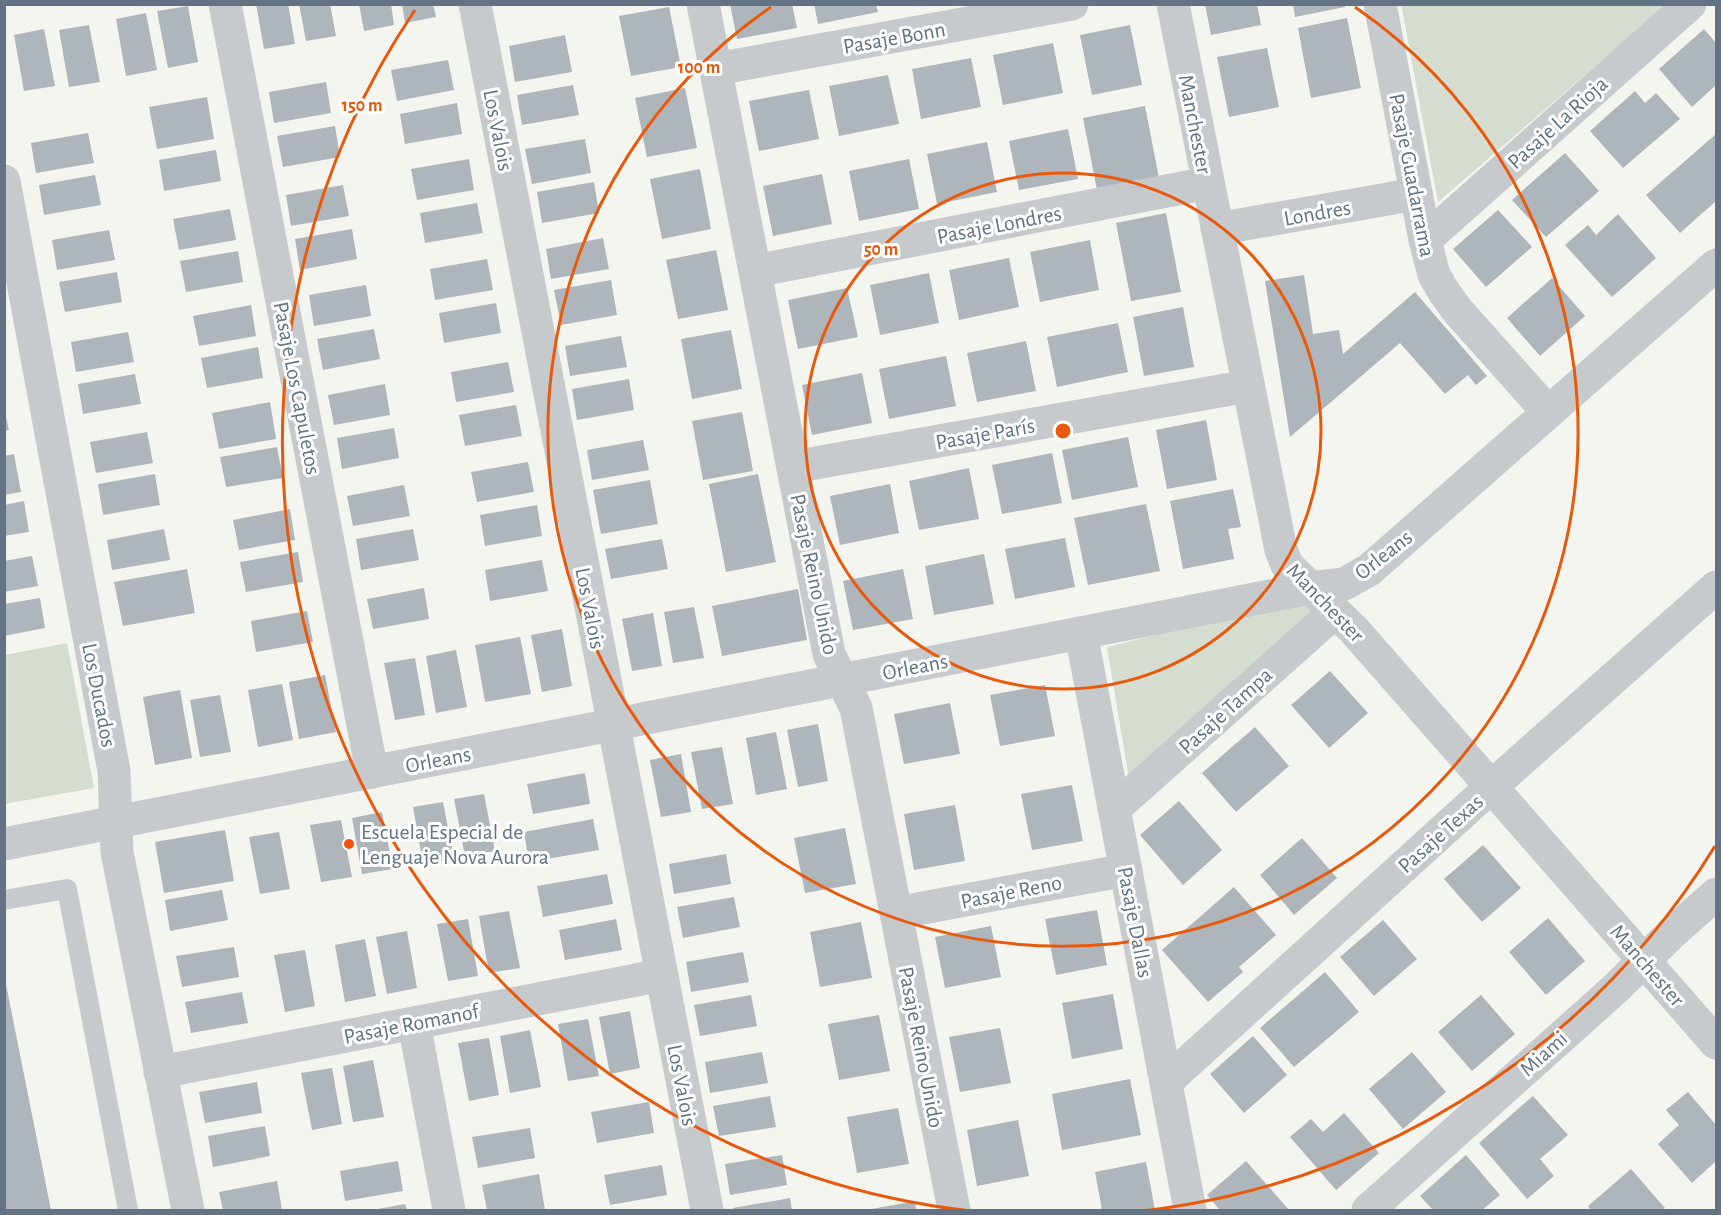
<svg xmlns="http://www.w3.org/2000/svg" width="1721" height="1215" font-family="'Alegreya Sans',sans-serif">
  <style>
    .green { fill: #d5ddd1 }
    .building { fill: #aeb6bb }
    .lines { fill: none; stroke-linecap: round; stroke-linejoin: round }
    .service { stroke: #c7cacd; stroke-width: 20 }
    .minor { stroke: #c7cacd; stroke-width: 33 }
    .ring { fill: none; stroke: #e8590c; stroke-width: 3 }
    .poi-dot { fill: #f45111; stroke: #fff; stroke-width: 2 }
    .labels { text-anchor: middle; stroke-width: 6; stroke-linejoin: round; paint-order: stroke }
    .street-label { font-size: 22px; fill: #617384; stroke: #fff }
    .poi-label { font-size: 22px; fill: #617384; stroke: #fff; text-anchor: start }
    .centre { fill: #e8590c; stroke: #fff; stroke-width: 3 }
    .ring-label { font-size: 18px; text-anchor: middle; font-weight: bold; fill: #e8590c; stroke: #fff; stroke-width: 6; stroke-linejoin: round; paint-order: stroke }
  </style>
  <rect width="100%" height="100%" fill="#f5f5f0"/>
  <g class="green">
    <polygon points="1401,4 1666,5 1438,202"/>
    <polygon points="1314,596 1322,609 1129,779 1107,647"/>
    <polygon points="67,643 94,788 5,804 5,655"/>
  </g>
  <g class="building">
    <polygon points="256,4 288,4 295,44 264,49"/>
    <polygon points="299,4 330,4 336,36 306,41"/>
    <polygon points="359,4 391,4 394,25 364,31"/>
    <polygon points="402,4 433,4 436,17 405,23"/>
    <polygon points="730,4 792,4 797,28 737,39"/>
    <polygon points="814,4 876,4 878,12 818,24"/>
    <polygon points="1205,4 1257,4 1261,25 1211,35"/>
    <polygon points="1293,4 1345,4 1345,7 1295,17"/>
    <polygon points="188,6 198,62 168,68 157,11"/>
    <polygon points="669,7 681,67 631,76 619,16"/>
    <polygon points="146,13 157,70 126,76 116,19"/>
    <polygon points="1347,18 1361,88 1311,98 1298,28"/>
    <polygon points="89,25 100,82 69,87 59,30"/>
    <polygon points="1130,25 1142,85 1092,95 1080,35"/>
    <polygon points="44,29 55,86 24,91 14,35"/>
    <polygon points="1704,29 1716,43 1716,85 1692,107 1659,69"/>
    <polygon points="565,35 572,72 515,82 509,46"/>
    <polygon points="1053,43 1063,93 1003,105 993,55"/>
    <polygon points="1267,48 1279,107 1229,117 1217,57"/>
    <polygon points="971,58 981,107 921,119 912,69"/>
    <polygon points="448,60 454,90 397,101 391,70"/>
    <polygon points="888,75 899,124 839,136 829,86"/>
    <polygon points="326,82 331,113 274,123 269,92"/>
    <polygon points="573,85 579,115 522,125 517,95"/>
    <polygon points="685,88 697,148 647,157 635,98"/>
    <polygon points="809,90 819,139 759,151 749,101"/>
    <polygon points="1635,91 1645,103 1656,93 1680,119 1623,168 1590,131"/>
    <polygon points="207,97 214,139 157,149 149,107"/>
    <polygon points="457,103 462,134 405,144 400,114"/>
    <polygon points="1145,106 1159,178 1097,190 1083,118"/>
    <polygon points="335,126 340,157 283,167 277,136"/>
    <polygon points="1068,129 1078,179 1019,190 1009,141"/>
    <polygon points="88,133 94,163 36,173 31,143"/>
    <polygon points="1716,134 1716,201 1680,233 1646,195"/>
    <polygon points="585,139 591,173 532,184 525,149"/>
    <polygon points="987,142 997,192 937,204 927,154"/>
    <polygon points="216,150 221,181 164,191 159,160"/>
    <polygon points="1565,153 1599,191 1546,237 1512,200"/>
    <polygon points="469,159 474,190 417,200 411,169"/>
    <polygon points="909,159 919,209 859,221 849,171"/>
    <polygon points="700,169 711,229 662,239 650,179"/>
    <polygon points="822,174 832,224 773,236 763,186"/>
    <polygon points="95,175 101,205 44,215 39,185"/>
    <polygon points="594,182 599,213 542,223 537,192"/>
    <polygon points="343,185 349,216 291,226 286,195"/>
    <polygon points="477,203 483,233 425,243 420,213"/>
    <polygon points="230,209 236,240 179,250 173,219"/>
    <polygon points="1498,210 1532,247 1486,287 1453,249"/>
    <polygon points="1166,213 1181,292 1131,301 1116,223"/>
    <polygon points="1618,214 1656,258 1612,297 1565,245 1588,225 1596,235"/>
    <polygon points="352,229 357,259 300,270 295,239"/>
    <polygon points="109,230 115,260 57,270 52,240"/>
    <polygon points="603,238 609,269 551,279 546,249"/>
    <polygon points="1090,240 1099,290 1040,302 1030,252"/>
    <polygon points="716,250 728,310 678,319 666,260"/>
    <polygon points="238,251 243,282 186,292 180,261"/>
    <polygon points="1009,258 1019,307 959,320 949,270"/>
    <polygon points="487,259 493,290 435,300 430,269"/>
    <polygon points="117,272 122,302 65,312 59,282"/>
    <polygon points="929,273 939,323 880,335 870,285"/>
    <polygon points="1304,275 1313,334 1339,330 1343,354 1415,292 1487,376 1476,385 1468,375 1445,394 1400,343 1290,437 1265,281"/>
    <polygon points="1552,278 1585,316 1540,356 1507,318"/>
    <polygon points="611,280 617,315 561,325 554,290"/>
    <polygon points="366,285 371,316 314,326 309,295"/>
    <polygon points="847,288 858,337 798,349 788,300"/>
    <polygon points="496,303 501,333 444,343 439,313"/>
    <polygon points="251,305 256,336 199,346 193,316"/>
    <polygon points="1183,307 1194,367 1144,376 1133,317"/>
    <polygon points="1118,323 1128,372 1057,387 1047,337"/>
    <polygon points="374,329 380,359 323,370 317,339"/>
    <polygon points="731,330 742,389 692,399 681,339"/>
    <polygon points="128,332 134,362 76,372 71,342"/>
    <polygon points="621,336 627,367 570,376 565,346"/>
    <polygon points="1026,341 1036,391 977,402 967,353"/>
    <polygon points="258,347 263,378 207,388 201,358"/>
    <polygon points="946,356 956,406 889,419 879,369"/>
    <polygon points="508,362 514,392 456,402 451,372"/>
    <polygon points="862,373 872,423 812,435 802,385"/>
    <polygon points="135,374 141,404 83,414 78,384"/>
    <polygon points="629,379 634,410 577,420 572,389"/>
    <polygon points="385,384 390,415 334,425 328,395"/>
    <polygon points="270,402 276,439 219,449 212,413"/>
    <polygon points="516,405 522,436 465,446 459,415"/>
    <polygon points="4,408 9,430 4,431"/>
    <polygon points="742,412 753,471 703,480 692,421"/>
    <polygon points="1206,420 1217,480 1167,489 1156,430"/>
    <polygon points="394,428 399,458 342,469 337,438"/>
    <polygon points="147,432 153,463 96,473 90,442"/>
    <polygon points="1128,437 1138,487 1072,500 1062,450"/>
    <polygon points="643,440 649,470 592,480 587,450"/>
    <polygon points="277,447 283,478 226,487 220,457"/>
    <polygon points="1052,453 1062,503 1002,514 992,465"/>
    <polygon points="14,454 21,492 4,495 4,456"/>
    <polygon points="528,462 534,492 477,502 471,472"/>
    <polygon points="969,468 979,519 919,530 909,481"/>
    <polygon points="155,474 160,505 103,515 98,484"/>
    <polygon points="758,474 776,562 726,572 709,484"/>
    <polygon points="650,480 658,524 601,534 593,490"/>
    <polygon points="890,484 899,533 840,545 830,496"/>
    <polygon points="404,485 410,516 353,526 347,496"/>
    <polygon points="1233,489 1241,527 1228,529 1234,559 1183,569 1170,501"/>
    <polygon points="24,501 29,532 4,536 4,505"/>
    <polygon points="1146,504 1160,571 1088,585 1074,518"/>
    <polygon points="537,505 542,536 485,546 480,515"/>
    <polygon points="290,509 295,540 239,550 233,520"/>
    <polygon points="164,529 170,560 112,570 107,540"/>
    <polygon points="413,529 419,560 361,570 356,539"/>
    <polygon points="1065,538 1075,587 1015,599 1005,549"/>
    <polygon points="662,539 668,569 611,579 605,549"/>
    <polygon points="298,552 303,582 246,592 240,562"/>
    <polygon points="984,554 994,604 934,615 925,566"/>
    <polygon points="32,556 38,586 4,592 4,561"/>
    <polygon points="542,560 548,591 490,601 485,570"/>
    <polygon points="187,569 195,613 123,626 114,582"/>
    <polygon points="903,569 913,619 853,630 843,581"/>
    <polygon points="424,588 429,619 373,629 367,599"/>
    <polygon points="798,589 807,640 722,656 712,606"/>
    <polygon points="40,598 45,628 4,636 4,604"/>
    <polygon points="694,607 704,658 673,663 664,612"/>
    <polygon points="307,611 313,642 256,652 251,621"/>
    <polygon points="653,613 662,666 632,671 622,619"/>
    <polygon points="562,629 572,686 542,692 531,635"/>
    <polygon points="520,637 531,694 485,702 475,645"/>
    <polygon points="456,650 467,707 436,713 426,656"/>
    <polygon points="415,658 425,715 395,720 384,663"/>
    <polygon points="1330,671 1368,713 1329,748 1291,705"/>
    <polygon points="325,675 336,732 299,739 289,682"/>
    <polygon points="282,684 293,740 258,747 248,690"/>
    <polygon points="1045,685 1055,736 1000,746 990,695"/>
    <polygon points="180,690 192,758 155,765 143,697"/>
    <polygon points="220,695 231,752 200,757 190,700"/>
    <polygon points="950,703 960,754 904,764 894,714"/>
    <polygon points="818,724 828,781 798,787 787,730"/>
    <polygon points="1255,727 1289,766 1236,812 1202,773"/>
    <polygon points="776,732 787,789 756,795 746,738"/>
    <polygon points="722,747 733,804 702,809 691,752"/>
    <polygon points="681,754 691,812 661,817 650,760"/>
    <polygon points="585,773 590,804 533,814 527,784"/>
    <polygon points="1072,785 1083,841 1032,850 1021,794"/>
    <polygon points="484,794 495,851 465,856 454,799"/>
    <polygon points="1179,801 1222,850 1183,885 1140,835"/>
    <polygon points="443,802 454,859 423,864 413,807"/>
    <polygon points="955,805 965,861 914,870 904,814"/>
    <polygon points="382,812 393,869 362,874 352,818"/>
    <polygon points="593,819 599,850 529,862 524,832"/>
    <polygon points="341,820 352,877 321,882 310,825"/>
    <polygon points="845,828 856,884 805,893 794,838"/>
    <polygon points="225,830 234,881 164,893 155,842"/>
    <polygon points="279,832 290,889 260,894 249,837"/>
    <polygon points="1302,838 1337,878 1294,915 1260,875"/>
    <polygon points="1483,845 1521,888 1482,922 1444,879"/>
    <polygon points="726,854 731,884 674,894 669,864"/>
    <polygon points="607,874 613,904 543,917 537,886"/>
    <polygon points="1234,887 1276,935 1239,967 1243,972 1208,1002 1162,950"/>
    <polygon points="222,890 228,920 170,931 165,900"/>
    <polygon points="734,897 740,927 683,938 677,907"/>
    <polygon points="1097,910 1107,965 1056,975 1045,919"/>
    <polygon points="509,911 520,968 489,973 479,916"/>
    <polygon points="1548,918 1585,961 1546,995 1509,952"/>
    <polygon points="468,919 478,976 448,981 437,924"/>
    <polygon points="616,919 622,950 565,960 559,930"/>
    <polygon points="1383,920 1417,959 1374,996 1340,957"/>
    <polygon points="861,922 872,978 820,987 810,932"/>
    <polygon points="991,926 1001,977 945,988 935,937"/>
    <polygon points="407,931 417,988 387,994 376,937"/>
    <polygon points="365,939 376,996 345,1002 335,945"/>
    <polygon points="234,947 239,977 182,987 176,956"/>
    <polygon points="305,950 315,1006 285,1012 274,955"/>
    <polygon points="743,952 749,982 691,992 686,962"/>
    <polygon points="1325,972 1359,1012 1294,1067 1260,1028"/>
    <polygon points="4,984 6,984 51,1210 4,1210"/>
    <polygon points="242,992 248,1023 191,1033 185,1002"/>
    <polygon points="1113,994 1123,1049 1072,1059 1062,1003"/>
    <polygon points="751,995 757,1026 700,1036 694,1005"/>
    <polygon points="1481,995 1515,1034 1472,1071 1438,1032"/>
    <polygon points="630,1011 640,1068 610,1074 599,1017"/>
    <polygon points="879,1015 890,1071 839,1080 828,1024"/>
    <polygon points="588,1019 599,1076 568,1081 558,1024"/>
    <polygon points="1000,1028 1011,1083 960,1092 949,1037"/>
    <polygon points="530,1030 541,1087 510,1093 500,1036"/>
    <polygon points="1253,1036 1287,1075 1244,1113 1210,1074"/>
    <polygon points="489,1038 499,1095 469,1101 458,1043"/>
    <polygon points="762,1052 768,1083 710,1093 705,1062"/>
    <polygon points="1412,1052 1446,1092 1403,1129 1369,1089"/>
    <polygon points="373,1060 384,1117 353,1122 343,1066"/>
    <polygon points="332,1068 342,1124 312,1130 301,1073"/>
    <polygon points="1130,1079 1141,1135 1062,1150 1052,1094"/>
    <polygon points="257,1082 262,1113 205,1123 199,1092"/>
    <polygon points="1688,1092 1716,1125 1716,1161 1692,1183 1658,1144 1679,1125 1666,1110"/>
    <polygon points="770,1096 776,1127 719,1136 713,1106"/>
    <polygon points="1533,1096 1568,1135 1540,1159 1554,1176 1527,1199 1479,1143"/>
    <polygon points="649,1102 654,1133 597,1143 591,1112"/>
    <polygon points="898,1108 909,1164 857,1173 847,1117"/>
    <polygon points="1344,1113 1379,1153 1336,1190 1290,1137 1311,1119 1323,1132"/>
    <polygon points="1018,1120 1029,1176 977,1186 967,1130"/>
    <polygon points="265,1126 270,1156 213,1167 208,1136"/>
    <polygon points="530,1128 535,1158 478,1168 472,1137"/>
    <polygon points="782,1155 787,1185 730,1195 725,1164"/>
    <polygon points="1466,1155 1500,1195 1482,1210 1433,1210 1420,1196"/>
    <polygon points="398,1161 403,1191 345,1201 340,1171"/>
    <polygon points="1246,1161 1276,1195 1289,1210 1220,1210 1207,1195"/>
    <polygon points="1146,1162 1155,1210 1102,1210 1095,1172"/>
    <polygon points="662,1165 667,1195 610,1205 604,1175"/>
    <polygon points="1631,1169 1665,1208 1662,1210 1591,1210 1588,1206"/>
    <polygon points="539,1174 545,1210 487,1210 482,1185"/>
    <polygon points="277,1181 282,1210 223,1210 219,1192"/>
    <polygon points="790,1198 792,1210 734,1210 733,1208"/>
    <polygon points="915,1201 916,1210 872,1210 872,1209"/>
    <polygon points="405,1204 407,1210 378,1210 378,1209"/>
  </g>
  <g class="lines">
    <polyline class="service" points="4,900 67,889 128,1210"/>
    <g class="minor">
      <polyline points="225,4 372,772"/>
      <polyline points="475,4 707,1210"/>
      <polyline points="703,4 829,654 856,708 954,1210"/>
      <polyline points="1173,4 1281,550 1287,565 1353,629 1716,1043"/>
      <polyline points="1380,4 1425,240 1434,275 1444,292 1457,310 1548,412"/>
      <polyline points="716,69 1072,4"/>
      <polyline points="4,181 114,771 117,852 188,1210"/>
      <polyline points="1217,229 1416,194"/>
      <polyline points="1425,240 1690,4"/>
      <polyline points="755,271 1208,183"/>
      <polyline points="793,467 1248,386"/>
      <polyline points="1081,633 1190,1210"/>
      <polyline points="1114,809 1335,612"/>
      <polyline points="4,844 1310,588 1344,584 1369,570 1716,265"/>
      <polyline points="896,913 1126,870"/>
      <polyline points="414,1023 449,1210"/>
      <polyline points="160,1072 662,975"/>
      <polyline points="1166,1082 1491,787 1716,587"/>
      <polyline points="1368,1210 1615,989 1672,933 1716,894"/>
    </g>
  </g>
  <g class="ring">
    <circle cx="1063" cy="431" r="258"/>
    <path d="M1355 7A515 515 0 1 1 771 7"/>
    <path d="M1715 846A773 773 0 1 1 415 10"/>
  </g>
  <circle class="poi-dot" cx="349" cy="844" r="6"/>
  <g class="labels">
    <g class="street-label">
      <text transform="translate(894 37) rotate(-10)" y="8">Pasaje Bonn</text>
      <text transform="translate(1557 122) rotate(-42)" y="8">Pasaje La Rioja</text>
      <text transform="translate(1196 124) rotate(79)" y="8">Manchester</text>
      <text transform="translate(499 130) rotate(79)" y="8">Los Valois</text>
      <text transform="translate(1413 175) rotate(79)" y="8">Pasaje Guadarrama</text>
      <text transform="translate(1317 212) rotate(-10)" y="8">Londres</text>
      <text transform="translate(999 224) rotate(-11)" y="8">Pasaje Londres</text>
      <text transform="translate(298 388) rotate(79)" y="8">Pasaje Los Capuletos</text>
      <text transform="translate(985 433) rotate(-10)" y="8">Pasaje París</text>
      <text transform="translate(1383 554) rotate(-38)" y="8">Orleans</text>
      <text transform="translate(815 574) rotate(78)" y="8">Pasaje Reino Unido</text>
      <text transform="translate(1326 602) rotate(46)" y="8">Manchester</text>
      <text transform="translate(591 608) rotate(79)" y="8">Los Valois</text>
      <text transform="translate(915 666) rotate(-11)" y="8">Orleans</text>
      <text transform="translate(100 695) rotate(79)" y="8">Los Ducados</text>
      <text transform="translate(1225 710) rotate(-42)" y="8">Pasaje Tampa</text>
      <text transform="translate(438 759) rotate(-11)" y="8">Orleans</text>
      <text transform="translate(1440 833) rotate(-42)" y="8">Pasaje Texas</text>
      <text transform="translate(1011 891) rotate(-11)" y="8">Pasaje Reno</text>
      <text transform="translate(1136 922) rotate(79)" y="8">Pasaje Dallas</text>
      <text transform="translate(1648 965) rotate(49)" y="8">Manchester</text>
      <text transform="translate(411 1023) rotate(-11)" y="8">Pasaje Romanof</text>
      <text transform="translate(922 1047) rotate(79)" y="8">Pasaje Reino Unido</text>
      <text transform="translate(1543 1053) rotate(-42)" y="8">Miami</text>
      <text transform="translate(683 1085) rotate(79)" y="8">Los Valois</text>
    </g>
    <g class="poi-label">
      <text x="361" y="839">Escuela Especial de<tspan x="361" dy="25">Lenguaje Nova Aurora</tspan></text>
    </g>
  </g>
  <circle cx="1063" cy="431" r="9" class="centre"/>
  <g class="ring-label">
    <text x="699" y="73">100 m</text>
    <text x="362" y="111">150 m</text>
    <text x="881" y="255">50 m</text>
  </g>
  <rect width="1721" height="1215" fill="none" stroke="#617384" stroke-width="12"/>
</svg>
